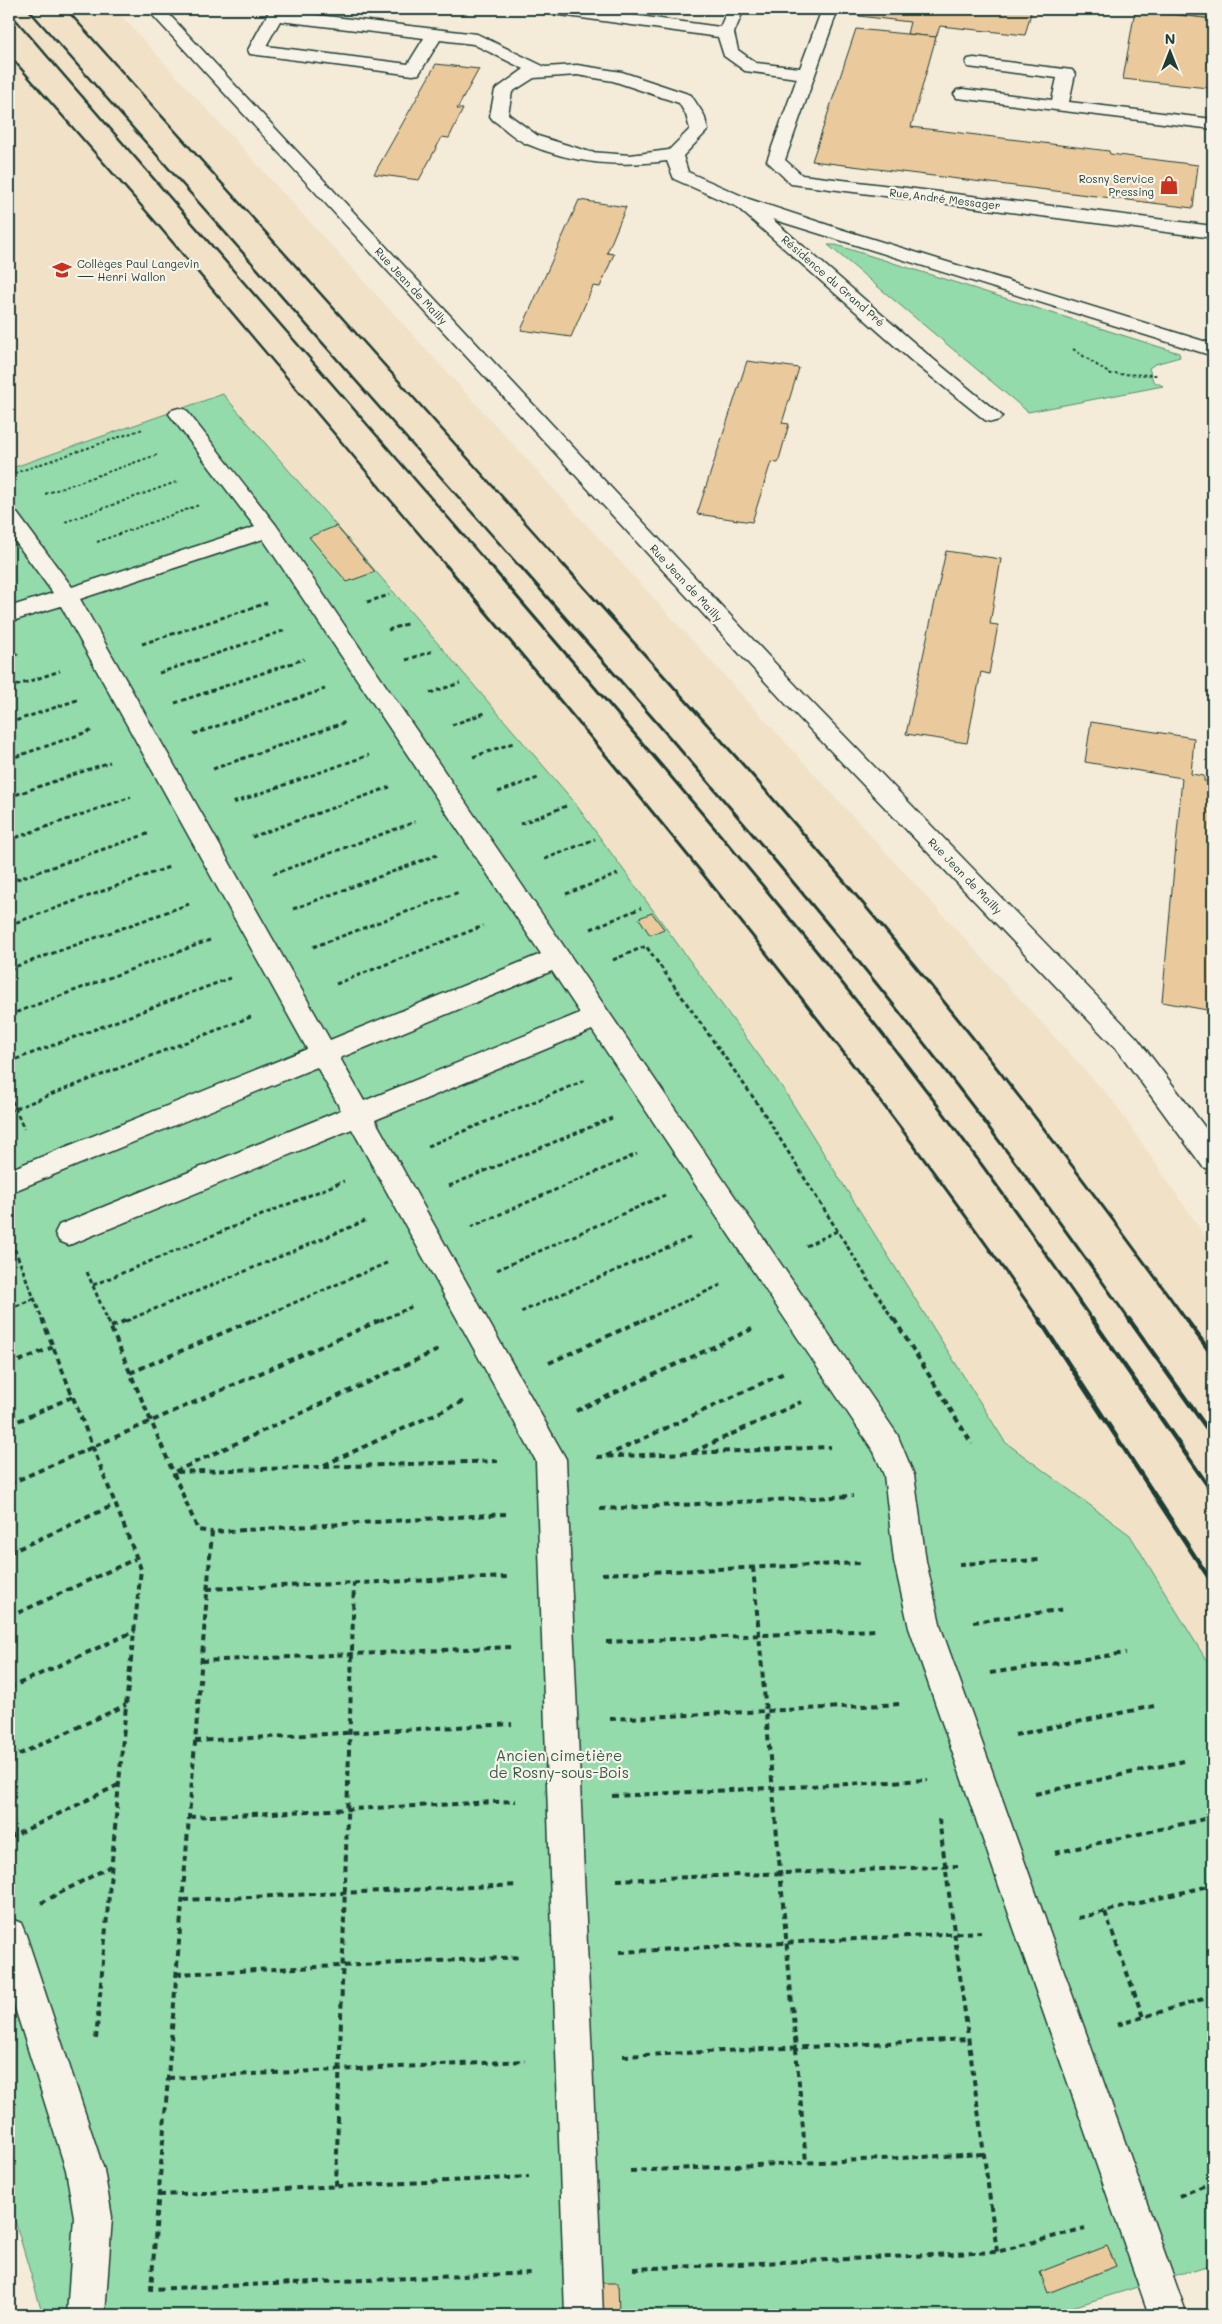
<svg xmlns="http://www.w3.org/2000/svg" width="1222" height="2324" font-family="Mali,sans-serif">
  <style>
    .built { fill: #f1e1c7 }
    .green { fill: #93dbab; stroke: #598c70 }
    .building { fill: #eaca9c; stroke: #1f3d34 }
    .lines { fill: none; stroke-linecap: round; stroke-linejoin: round }
    .minor-casing { stroke: #1f3d34; stroke-width: 3 }
    .path-far2 { stroke: #1f3d34; stroke-width: 2; stroke-dasharray: 3 2.5; stroke-linecap: butt }
    .path-far1 { stroke: #1f3d34; stroke-width: 3; stroke-dasharray: 4.5 3; stroke-linecap: butt }
    .path { stroke: #1f3d34; stroke-width: 4; stroke-dasharray: 6 4.5; stroke-linecap: butt }
    .minor { fill: #f7f3e8; fill-rule: evenodd }
    .rail-far2 { stroke: #1f3d34; stroke-width: 2.5 }
    .rail-far1 { stroke: #1f3d34; stroke-width: 3 }
    .rail { stroke: #1f3d34; stroke-width: 4.5 }
    .labels { text-anchor: middle; stroke-width: 4.5; stroke-linejoin: round; paint-order: stroke }
    .far-poi-label { font-size: 11px; fill: #1f3d34; stroke: #f7f3e8; text-anchor: end }
    .far-street-label { font-size: 11px; fill: #1f3d34; stroke: #f7f3e8 }
    .near-park-label { font-size: 15px; fill: #365d4c; stroke: #f7f3e8 }
  </style>
  <rect width="100%" height="100%" fill="#f4ebd9"/>
  <filter id="ink" filterUnits="userSpaceOnUse"><feTurbulence type="fractalNoise" baseFrequency=".02" numOctaves="2"/><feDisplacementMap in="SourceGraphic" scale="10" xChannelSelector="R" yChannelSelector="G"/><feConvolveMatrix kernelMatrix="1 2 1 2 8 2 1 2 1" color-interpolation-filters="sRGB"/></filter>
  <g filter="url(#ink)">
    <polygon class="built" points="9,9 115,9 1113,1101 1213,1248 1213,1671 1130,1535 1005,1442 782,1087 571,798 224,394 9,469"/>
    <g class="green">
      <polygon points="828,245 836,245 1179,353 1180,357 1155,364 1149,368 1153,381 1163,386 1028,412"/>
      <polygon points="223,394 571,798 782,1087 1005,1442 1130,1535 1213,1671 1213,2264 1059,2311 972,2315 43,2315 9,2201 9,469"/>
    </g>
    <g class="building">
      <polygon points="862,9 1032,9 1025,35 940,26 936,37 907,34 910,22 859,16"/>
      <polygon points="1124,9 1213,9 1213,19 1135,10"/>
      <polygon points="1135,10 1213,19 1213,44 1208,88 1123,79"/>
      <polygon points="856,29 936,37 911,127 1109,151 1110,154 1198,165 1193,208 812,161"/>
      <polygon points="436,64 479,69 457,109 463,109 449,138 442,137 419,180 374,174"/>
      <polygon points="579,200 626,207 607,253 614,254 600,287 593,286 571,337 521,330"/>
      <polygon points="747,361 799,368 782,423 789,424 778,463 771,462 752,522 697,514"/>
      <polygon points="336,526 375,572 347,582 309,537"/>
      <polygon points="946,551 1001,559 990,624 998,625 989,674 981,672 967,743 906,734"/>
      <polygon points="1091,722 1194,738 1191,774 1204,776 1204,781 1213,782 1213,1011 1162,1002 1182,778 1085,762"/>
      <polygon points="652,913 664,929 650,935 639,918"/>
      <polygon points="1107,2246 1116,2266 1048,2293 1040,2272"/>
      <polygon points="596,2283 618,2283 619,2315 602,2315"/>
    </g>
    <g class="lines">
      <g class="minor-casing">
        <g id="minor">
          <polygon points="147,9 164,9 800,690 1137,1038 1213,1138 1213,1170 1203,1167 1119,1052 784,702"/>
          <polygon points="545,9 587,9 720,27 728,9 744,9 734,33 738,50 756,63 800,68 822,9 838,9 785,160 802,175 1213,226 1213,238 791,184 767,161 797,78 745,71 724,56 718,37 553,14 547,12"/>
          <path d="M 275,10 L 477,34 L 545,67 L 577,65 L 622,72 L 691,95 L 704,115 L 708,130 L 683,156 L 688,172 L 749,199 L 837,228 L 1213,344 L 1213,356 L 772,219 L 927,354 L 1002,416 L 999,420 L 992,422 L 985,420 L 913,362 L 737,207 L 674,179 L 667,161 C 617,167 575,164 527,144 C 515,139 503,127 493,120 L 490,116 L 495,90 L 524,69 L 473,44 L 440,40 L 419,74 L 413,75 L 250,54 L 248,50 L 267,15 L 269,11 ZM 280,21 L 424,38 L 408,64 L 266,46 ZM 577,75 L 613,81 L 679,103 L 686,115 L 690,129 L 669,150 L 630,155 L 590,152 L 538,136 L 508,114 L 512,92 L 534,78 Z"/>
          <polygon points="974,58 1072,70 1075,74 1069,102 1213,119 1213,129 957,98 954,94 957,90 963,89 1052,100 1057,78 968,67 966,63 968,59"/>
          <path d="M 179,408 L 186,410 L 276,525 L 897,1434 L 914,1475 L 926,1561 L 941,1628 L 1187,2315 L 1149,2315 L 909,1628 L 894,1561 L 884,1475 L 874,1452 L 592,1030 L 375,1120 L 566,1459 L 603,2315 L 565,2315 L 536,1461 L 352,1129 L 79,1241 L 69,1245 L 59,1241 L 55,1233 L 59,1225 L 341,1110 L 317,1067 L 9,1193 L 9,1170 L 307,1049 L 61,606 L 9,622 L 9,607 L 53,593 L 9,533 L 9,511 L 17,513 L 72,587 L 255,527 L 169,414 L 172,410 ZM 263,539 L 541,954 L 330,1040 L 80,599 ZM 552,971 L 580,1013 L 364,1101 L 340,1058 Z"/>
          <polygon points="9,1918 21,1923 26,1935 104,2170 112,2217 105,2315 67,2315 74,2217 66,2170 9,1989"/>
        </g>
      </g>
      <g class="path-far2">
        <polyline points="1073,349 1110,374 1157,375"/>
        <polyline points="9,475 143,429"/>
        <polyline points="45,494 159,454"/>
        <polyline points="65,522 179,481"/>
        <polyline points="97,542 199,505"/>
      </g>
      <g class="path-far1">
        <polyline points="367,602 389,595"/>
        <polyline points="388,630 409,623"/>
        <polyline points="142,644 267,603"/>
        <polyline points="9,657 18,654"/>
        <polyline points="406,660 433,651"/>
        <polyline points="159,673 286,630"/>
        <polyline points="9,688 60,671"/>
        <polyline points="430,693 460,683"/>
        <polyline points="175,703 304,659"/>
        <polyline points="9,723 77,700"/>
        <polyline points="452,725 485,713"/>
        <polyline points="194,734 325,689"/>
        <polyline points="473,757 513,743"/>
        <polyline points="9,759 93,730"/>
        <polyline points="213,769 346,722"/>
        <polyline points="498,792 538,778"/>
        <polyline points="9,797 110,762"/>
        <polyline points="233,803 369,755"/>
        <polyline points="520,824 566,806"/>
        <polyline points="252,837 390,787"/>
        <polyline points="9,840 131,797"/>
        <polyline points="545,859 595,839"/>
        <polyline points="273,874 415,822"/>
        <polyline points="9,882 150,833"/>
        <polyline points="566,894 618,874"/>
        <polyline points="293,909 437,855"/>
        <polyline points="9,925 169,867"/>
        <polyline points="591,929 641,908"/>
        <polyline points="313,947 459,892"/>
        <polyline points="613,960 646,946 760,1107 894,1321"/>
        <polyline points="9,969 189,904"/>
        <polyline points="336,984 483,926"/>
        <polyline points="9,1015 210,940"/>
        <polyline points="9,1062 230,978"/>
        <polyline points="9,1094 24,1129"/>
        <polyline points="9,1111 253,1016"/>
        <polyline points="428,1146 586,1080"/>
        <polyline points="449,1186 612,1118"/>
        <polyline points="471,1227 637,1154"/>
        <polyline points="9,1235 43,1321"/>
        <polyline points="806,1246 839,1230"/>
        <polyline points="9,1253 15,1251"/>
        <polyline points="497,1270 665,1195"/>
        <polyline points="87,1272 108,1321"/>
        <polyline points="93,1285 344,1181"/>
        <polyline points="9,1309 33,1299"/>
        <polyline points="521,1312 692,1237"/>
        <polyline points="126,1321 365,1221"/>
        <polyline points="252,1321 389,1262"/>
        <polyline points="380,1321 413,1306"/>
        <polyline points="642,1321 723,1284"/>
      </g>
      <g class="path">
        <polyline points="42,1319 141,1569 126,1705 96,2039"/>
        <polyline points="107,1319 198,1530 212,1532"/>
        <polyline points="894,1319 972,1444"/>
        <polyline points="111,1327 129,1319"/>
        <polyline points="438,1350 174,1472 499,1461"/>
        <polyline points="549,1363 645,1319"/>
        <polyline points="9,1365 53,1347"/>
        <polyline points="130,1373 255,1319"/>
        <polyline points="576,1411 752,1329"/>
        <polyline points="9,1425 72,1397"/>
        <polyline points="693,1452 801,1402"/>
        <polyline points="606,1456 784,1373"/>
        <polyline points="597,1457 831,1447"/>
        <polyline points="324,1465 466,1400"/>
        <polyline points="9,1484 383,1319"/>
        <polyline points="600,1509 853,1496"/>
        <polyline points="506,1514 212,1532 151,2289 532,2273"/>
        <polyline points="9,1553 114,1505"/>
        <polyline points="959,1564 1040,1560"/>
        <polyline points="753,1567 806,2162"/>
        <polyline points="602,1574 861,1563"/>
        <polyline points="207,1589 508,1577"/>
        <polyline points="9,1617 135,1559"/>
        <polyline points="973,1622 1066,1609"/>
        <polyline points="606,1642 877,1630"/>
        <polyline points="201,1661 510,1647"/>
        <polyline points="990,1673 1126,1653"/>
        <polyline points="9,1688 135,1631"/>
        <polyline points="610,1719 901,1704"/>
        <polyline points="1015,1735 1154,1706"/>
        <polyline points="195,1741 512,1724"/>
        <polyline points="9,1759 126,1705"/>
        <polyline points="1035,1794 1184,1761"/>
        <polyline points="612,1796 928,1780"/>
        <polyline points="189,1817 516,1801"/>
        <polyline points="939,1819 997,2252"/>
        <polyline points="9,1838 118,1785"/>
        <polyline points="1055,1853 1213,1817"/>
        <polyline points="617,1880 958,1866"/>
        <polyline points="183,1900 518,1885"/>
        <polyline points="41,1903 111,1866"/>
        <polyline points="1105,1912 1143,2017"/>
        <polyline points="1078,1918 1213,1885"/>
        <polyline points="620,1952 981,1932"/>
        <polyline points="176,1974 521,1957"/>
        <polyline points="1117,2025 1213,1996"/>
        <polyline points="623,2056 969,2039"/>
        <polyline points="168,2078 525,2061"/>
        <polyline points="630,2171 984,2154"/>
        <polyline points="336,2186 354,1583"/>
        <polyline points="159,2195 529,2177"/>
        <polyline points="1179,2196 1213,2182"/>
        <polyline points="633,2269 997,2252 1085,2228"/>
      </g>
      <use href="#minor" class="minor"/>
      <g class="rail-far2">
        <polyline points="28,9 520,567"/>
        <polyline points="66,9 565,567"/>
        <polyline points="9,12 491,567"/>
        <polyline points="9,55 152,218 447,567"/>
      </g>
      <g class="rail-far1">
        <path d="M 446,565 C 654,810 857,1057 1040,1321"/>
        <path d="M 490,565 C 634,734 781,901 916,1077 C 977,1156 1035,1238 1093,1321"/>
        <path d="M 519,565 C 663,729 807,893 941,1065 C 1006,1149 1069,1234 1130,1321"/>
        <path d="M 564,565 C 673,686 782,806 886,931 C 991,1057 1091,1188 1187,1321"/>
      </g>
      <g class="rail">
        <polyline points="1039,1319 1213,1584"/>
        <polyline points="1092,1319 1213,1493"/>
        <polyline points="1129,1319 1213,1437"/>
        <polyline points="1186,1319 1213,1356"/>
      </g>
    </g>
  </g>
  <defs>
    <g id="shop-bare" transform="scale(1.5)"><path d="M-5-2.5h2.3a2.7 3.5 0 0 1 5.4 0H5L5.5 6h-11ZM-1.5-2.5h3a1.5 2.3 0 0 0-3 0Z" fill="#c8321e" stroke="#f7f3e8" stroke-width="2.5" paint-order="stroke"/></g>
    <g id="school-bare" transform="scale(1.5)"><path d="M0-5L7-2L0 1L-7-2ZM-4 1L0 2.5L4 1V4Q0 6-4 4Z" fill="#c8321e" stroke="#f7f3e8" stroke-width="2.5" paint-order="stroke"/></g>
  </defs>
  <g fill-rule="evenodd">
    <use href="#shop-bare" x="1169" y="185"/>
    <use href="#school-bare" x="62" y="270"/>
  </g>
  <g class="labels">
    <g class="far-poi-label">
      <text x="1154" y="183">Rosny Service<tspan x="1154" dy="13">Pressing</tspan></text>
      <text x="77" y="268" text-anchor="start">Collèges Paul Langevin<tspan x="77" dy="13">— Henri Wallon</tspan></text>
    </g>
    <g class="far-street-label">
      <text transform="translate(945 199) rotate(7)" y="4">Rue André Messager</text>
      <text transform="translate(833 281) rotate(41)" y="4">Résidence du Grand Pré</text>
      <text transform="translate(411 286) rotate(47)" y="4">Rue Jean de Mailly</text>
      <text transform="translate(686 583) rotate(47)" y="4">Rue Jean de Mailly</text>
      <text transform="translate(965 876) rotate(46)" y="4">Rue Jean de Mailly</text>
    </g>
    <g class="near-park-label">
      <text x="559" y="1761">Ancien cimetière<tspan x="559" dy="17">de Rosny-sous-Bois</tspan></text>
    </g>
  </g>
  <rect width="1222" height="2324" fill="none" stroke="#f7f3e8" stroke-width="30"/>
  <rect x="15" y="15" width="1192" height="2294" fill="none" stroke="#1f3d34" stroke-width="2" filter="url(#ink)"/>
  <g transform="translate(1170 52)" stroke="#f7f3e8" stroke-width="4" paint-order="stroke">
  <path d="M0-4L9 19L0 12L-9 19Z" fill="#1f3d34"/>
  <text y="-8" font-size="14" font-weight="bold" text-anchor="middle" fill="#1f3d34">N</text>
  </g>
</svg>
